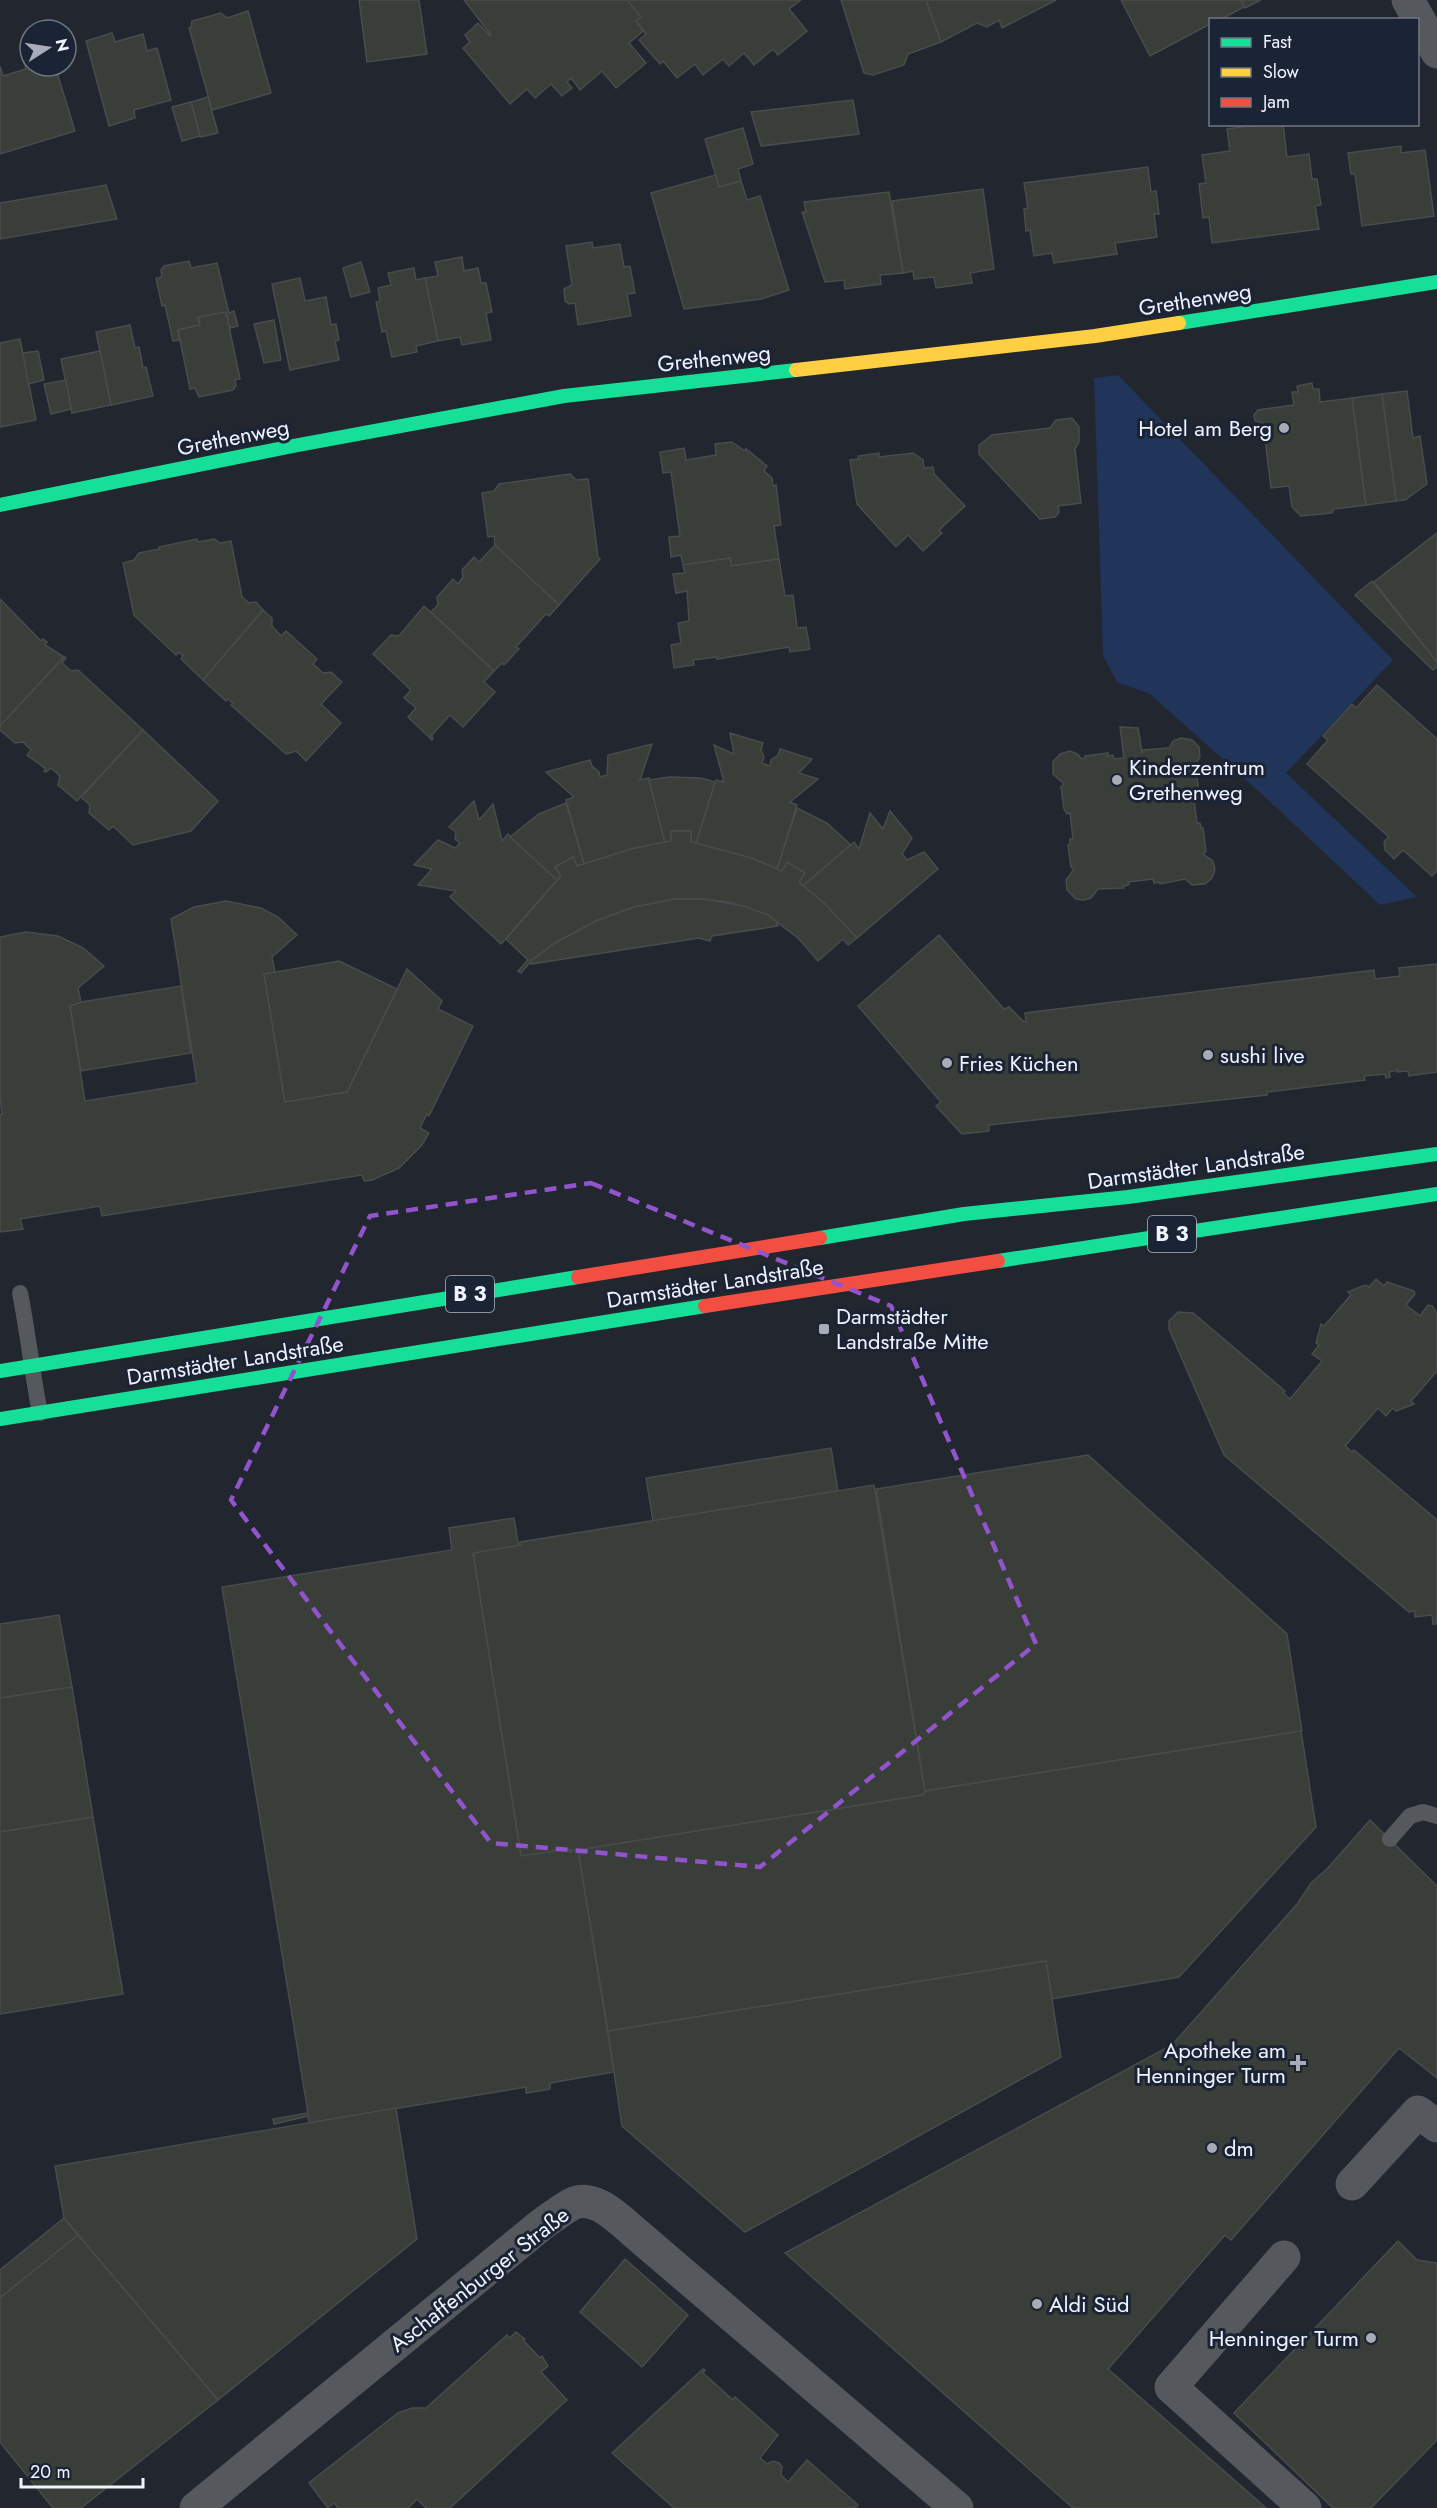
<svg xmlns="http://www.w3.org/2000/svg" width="1437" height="2508" font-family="Jost,sans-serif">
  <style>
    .green { fill: #213459 }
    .building { fill: #393e38; stroke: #484c4c; stroke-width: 1.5 }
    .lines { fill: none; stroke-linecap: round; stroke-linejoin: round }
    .lane { stroke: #55585c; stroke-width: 16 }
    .street { stroke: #55585c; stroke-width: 33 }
    .fast { stroke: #16e098; stroke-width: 14 }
    .slow { stroke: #ffcf43; stroke-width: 14 }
    .jam { stroke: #f24e42; stroke-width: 14 }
    .marked { fill: none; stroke: #9254cc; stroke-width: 4.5; stroke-dasharray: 12 8; stroke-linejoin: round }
    .poi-dot { fill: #a7acb6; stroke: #1b2435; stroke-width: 2 }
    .labels { text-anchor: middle; stroke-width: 6; stroke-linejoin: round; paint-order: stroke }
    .shield { fill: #1b2435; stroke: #afb6c2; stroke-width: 1.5 }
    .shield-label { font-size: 21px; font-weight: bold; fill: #eff4fe }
    .street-label { font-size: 22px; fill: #eff4fe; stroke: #1b2435 }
    .poi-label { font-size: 22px; fill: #eff4fe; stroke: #1b2435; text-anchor: start }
  </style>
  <rect width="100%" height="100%" fill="#21262f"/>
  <polygon class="green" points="1118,375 1393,660 1286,773 1417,897 1380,905 1265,797 1150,694 1117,682 1103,656 1094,378"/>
  <g class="building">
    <polygon points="359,0 419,0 427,54 367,62"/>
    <polygon points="464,0 627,0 641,17 636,21 643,31 629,43 646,63 616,88 602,71 580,90 571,78 567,82 572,88 562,96 551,84 535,98 527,89 510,104 463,48 470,42 465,35 478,23 490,36 491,35"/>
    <polygon points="627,0 801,0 789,9 807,31 778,55 773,49 754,65 744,53 729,66 723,59 703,75 695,64 677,78 663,61 660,64 639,40 646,34 636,21 641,17"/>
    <polygon points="841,0 926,0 941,42 908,54 904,65 873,75 864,73"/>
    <polygon points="926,0 1056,0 1002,28 999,20 987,27 977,23 941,42"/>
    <polygon points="1121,0 1241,0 1244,7 1220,20 1210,20 1210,24 1150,56"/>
    <polygon points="1241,0 1261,0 1245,8"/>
    <polygon points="248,11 271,93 212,110 189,28 191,27 192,21 221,13 227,18"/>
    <polygon points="112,33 115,42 143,34 147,51 157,48 171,100 134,110 135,118 109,126 86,41"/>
    <polygon points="30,54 30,66 55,66 75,131 0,154 0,66 3,76 26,69 22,57"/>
    <polygon points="208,97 218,133 200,137 191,102"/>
    <polygon points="853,100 859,134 761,146 751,112"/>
    <polygon points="191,102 200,136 182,141 172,107"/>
    <polygon points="1266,124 1283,124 1287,157 1309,154 1312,179 1317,179 1321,205 1315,206 1319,229 1212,243 1209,217 1203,218 1199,184 1206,183 1202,155 1230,151 1227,129"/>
    <polygon points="743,128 753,164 738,169 741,181 719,187 705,139"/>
    <polygon points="1401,146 1401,153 1425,150 1434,216 1362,226 1355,174 1351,174 1348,153"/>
    <polygon points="1148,167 1151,192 1156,191 1159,214 1154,214 1157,237 1115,243 1117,254 1054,263 1052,253 1034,256 1030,230 1026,231 1024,209 1028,208 1024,183"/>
    <polygon points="716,175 719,187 741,181 747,200 760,196 789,290 761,299 684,309 651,193"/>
    <polygon points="106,185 117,219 0,239 0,203"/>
    <polygon points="983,189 994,269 970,273 972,283 936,288 934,277 914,279 913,271 903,273 892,201"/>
    <polygon points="889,192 903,273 880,275 881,284 845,289 844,280 825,282 802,212 806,212 804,202"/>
    <polygon points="592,242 593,248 620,244 624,267 630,266 635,293 627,294 631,316 578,325 575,303 569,304 565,301 564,289 572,285 566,246"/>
    <polygon points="462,257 464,271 478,268 481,283 486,283 492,312 486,313 491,340 462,345 460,337 438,341 425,278 438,276 435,262"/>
    <polygon points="189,261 191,268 217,263 229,313 234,311 238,326 230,328 226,312 198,317 200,325 178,330 180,340 173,341 165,305 162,306 156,278 162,277 161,270 164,266"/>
    <polygon points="361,262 370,292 351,297 343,268"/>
    <polygon points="414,268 416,280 425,278 438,341 416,346 417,352 392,357 386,331 382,332 376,302 380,301 378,288 391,285 388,273"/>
    <polygon points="300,278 305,301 326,297 331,325 336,324 339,340 335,341 339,360 290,370 272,284"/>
    <polygon points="226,312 240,379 235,380 236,386 233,390 199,397 195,388 190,389 178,330 200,325 198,317"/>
    <polygon points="274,320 281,360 264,363 254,324"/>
    <polygon points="130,325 135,348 139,347 143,368 146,367 153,396 111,405 96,332"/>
    <polygon points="20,339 36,420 0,427 0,343"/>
    <polygon points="38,351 44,380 28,384 23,353"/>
    <polygon points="100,351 111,405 72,413 61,359"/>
    <polygon points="66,380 71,409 51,414 44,384"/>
    <polygon points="1312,383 1313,389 1319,389 1320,402 1352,398 1366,505 1334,509 1332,513 1301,516 1292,507 1289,486 1271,488 1263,423 1255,421 1254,415 1258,410 1294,405 1292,392 1298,392 1297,386"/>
    <polygon points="1407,391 1413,438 1420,436 1427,484 1405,500 1396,501 1382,394"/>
    <polygon points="1382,394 1396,501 1366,505 1352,398"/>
    <polygon points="1072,418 1079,427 1079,442 1075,449 1081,503 1058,506 1059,512 1055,517 1040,519 979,454 979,445 992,435 1050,428 1056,420"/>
    <polygon points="732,442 745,451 746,449 767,466 764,471 772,478 773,486 776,485 781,525 774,526 779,559 731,566 730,558 683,565 681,555 671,557 669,537 680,536 671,472 663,473 660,452 684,448 686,460 716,455 715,444"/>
    <polygon points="879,453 879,457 913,453 923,460 924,468 933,467 934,474 965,506 939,530 942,533 923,551 908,535 896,547 857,504 850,460 859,459 858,456"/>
    <polygon points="570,474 576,480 588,479 598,557 600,559 559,605 495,545 494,536 488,537 482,493 494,491 499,484"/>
    <polygon points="1437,533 1437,662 1374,582"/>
    <polygon points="197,539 198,542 214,539 220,543 231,541 242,597 249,603 256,602 263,610 203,680 181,659 183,656 179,652 176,655 134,615 123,563 134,560 139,553 160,549 159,547"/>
    <polygon points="495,545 559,605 549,616 546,614 516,647 519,649 504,665 502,663 494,671 431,612 438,605 437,597 453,579 458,584 463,577 462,570 474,557 479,562"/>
    <polygon points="730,558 731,566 779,559 785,596 793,595 797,628 806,627 810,649 790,652 789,647 717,659 717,657 693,660 694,665 674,668 671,645 681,643 678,623 689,621 687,591 676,593 673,574 685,573 683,565"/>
    <polygon points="1372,581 1437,662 1437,667 1433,670 1355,595"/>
    <polygon points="0,599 41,641 43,639 47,642 45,645 64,657 0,726"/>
    <polygon points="424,606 494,671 484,682 495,692 463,727 450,715 431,736 433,738 432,740 408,717 416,708 404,698 411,690 373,654 391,635 399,636"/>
    <polygon points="263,610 272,618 272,626 281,636 286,631 317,659 313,664 323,673 331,672 342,682 321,704 341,723 306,761 296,751 286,754 231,705 233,703 228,699 226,701 203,680"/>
    <polygon points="64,657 66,658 62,663 71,671 78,670 143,730 77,801 58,785 60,776 51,768 46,772 44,771 46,769 27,755 31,750 23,742 15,743 0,730 0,726"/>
    <polygon points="1377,685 1437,739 1437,871 1432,876 1403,850 1394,859 1385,850 1384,842 1389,837 1307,764 1328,740 1323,736 1352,704 1356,708"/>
    <polygon points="1120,727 1138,728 1142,752 1143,750 1169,748 1173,741 1181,738 1192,740 1199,747 1200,757 1193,768 1193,771 1196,771 1199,793 1196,793 1197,798 1194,799 1197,823 1200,823 1201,828 1203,828 1206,851 1203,854 1213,861 1215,870 1212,878 1205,884 1192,885 1185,879 1160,884 1159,882 1154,883 1153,879 1128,882 1129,885 1123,886 1124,888 1098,889 1091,898 1084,900 1076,899 1067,890 1066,880 1074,869 1071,867 1068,845 1070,844 1070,839 1073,839 1070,813 1067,814 1064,809 1061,787 1064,784 1053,774 1053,762 1060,754 1070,751 1077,754 1082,759 1085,758 1085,756 1108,753 1107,756 1113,755 1114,759 1124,758"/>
    <polygon points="143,730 218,801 191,831 133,845 113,826 109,830 89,813 90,805 81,797"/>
    <polygon points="730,733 763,743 761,750 764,757 762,763 770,766 771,760 778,755 780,749 812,759 799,773 818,779 790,802 797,805 777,869 751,858 696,843 716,780 724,782 714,745 734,754"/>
    <polygon points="652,744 640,780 649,778 665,843 635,848 584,864 566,800 574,797 546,772 590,760 592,766 599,772 600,777 607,775 608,755"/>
    <polygon points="669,777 701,778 715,782 696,843 691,842 691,831 671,831 671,841 665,843 649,780"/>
    <polygon points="474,801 479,820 493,804 502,841 508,834 557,880 501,944 450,897 456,891 418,885 432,869 414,865 438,840 455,848 460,843 455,839 456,832 449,827"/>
    <polygon points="566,803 584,864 577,866 573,857 555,867 561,876 557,880 510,837 539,814"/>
    <polygon points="797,808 827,823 851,845 803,886 799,882 805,873 787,862 782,871 777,869"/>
    <polygon points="890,811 912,838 902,854 907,860 924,852 938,869 857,938 824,903 803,886 854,842 859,849 870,813 883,829"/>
    <polygon points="671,831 691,831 691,842 751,858 782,871 787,862 805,873 799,882 824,903 857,938 848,945 843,939 818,961 799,939 768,915 729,902 703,899 675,899 634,907 596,921 555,943 531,961 521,973 518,971 528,960 506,939 561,876 555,867 573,857 577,866 635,848 671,841"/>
    <polygon points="675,899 703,899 744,906 768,915 776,921 778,926 712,936 710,941 699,938 531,964 531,961 555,943 596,921 634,907"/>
    <polygon points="226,901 261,908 278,917 297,935 272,957 275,972 264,974 285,1102 347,1092 407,969 442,1001 438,1009 473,1026 429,1116 427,1114 420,1128 429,1133 422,1145 399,1168 372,1180 364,1181 362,1175 102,1216 100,1206 20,1219 23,1229 0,1232 0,1114 2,1114 0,1098 0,937 26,932 58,936 83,948 104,966 78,988 81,1003 70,1006 85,1101 197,1083 171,919 194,907"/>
    <polygon points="939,935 1004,1009 1009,1007 1023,1021 1026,1022 1025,1013 1374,970 1375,979 1400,976 1399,968 1437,964 1437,1072 1409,1076 1408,1071 1397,1072 1398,1070 1389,1072 1390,1077 1386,1078 1385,1074 1364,1076 1365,1080 1267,1092 1267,1095 989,1125 989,1131 962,1134 936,1106 941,1102 858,1006"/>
    <polygon points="339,961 397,989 347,1092 285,1102 264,974"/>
    <polygon points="181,986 191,1053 81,1071 70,1006 81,1002"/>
    <polygon points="1376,1279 1384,1286 1387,1282 1414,1291 1415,1294 1406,1305 1420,1316 1428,1305 1432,1306 1437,1313 1437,1371 1411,1401 1414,1404 1396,1411 1393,1408 1386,1416 1378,1408 1345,1446 1352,1452 1354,1450 1437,1520 1437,1624 1433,1624 1432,1615 1415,1617 1415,1611 1409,1612 1224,1455 1169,1329 1169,1321 1178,1312 1193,1313 1285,1391 1283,1393 1290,1399 1322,1361 1312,1354 1319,1345 1316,1343 1321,1324 1324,1326 1351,1295 1348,1292 1365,1285 1369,1287"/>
    <polygon points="831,1448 838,1491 653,1521 646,1478"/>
    <polygon points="1088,1455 1287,1634 1302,1731 925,1791 876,1489"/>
    <polygon points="874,1485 925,1792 923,1795 578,1850 571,1850 572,1852 569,1852 569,1849 521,1856 473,1553 519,1545 520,1542"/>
    <polygon points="514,1518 518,1542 521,1545 473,1553 521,1856 569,1849 569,1852 572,1852 571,1850 578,1849 614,2072 550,2083 550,2089 526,2093 526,2087 309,2123 308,2116 274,2124 273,2119 308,2113 222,1587 452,1550 449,1528"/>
    <polygon points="59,1615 72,1687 0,1698 0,1624"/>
    <polygon points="72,1687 93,1817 0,1832 0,1698"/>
    <polygon points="1301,1731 1316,1827 1179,1977 1052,1999 1046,1961 608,2031 578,1850 923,1795 925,1791"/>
    <polygon points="93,1817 123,1994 0,2014 0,1832"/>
    <polygon points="1370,1820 1437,1886 1437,2078 1399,2048 1231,2240 1225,2235 1108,2369 1266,2508 1073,2508 785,2253 1172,2045 1298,1903 1311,1883 1327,1869"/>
    <polygon points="1046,1961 1061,2057 745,2232 622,2126 608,2031"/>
    <polygon points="396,2108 417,2239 218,2400 64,2218 55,2166"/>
    <polygon points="64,2218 78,2235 0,2298 0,2270"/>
    <polygon points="78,2235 218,2400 81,2508 53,2508 0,2442 0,2298"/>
    <polygon points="1398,2241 1417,2260 1437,2263 1437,2440 1371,2508 1333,2508 1234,2413"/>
    <polygon points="625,2259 688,2315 642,2367 580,2312"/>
    <polygon points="516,2332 525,2339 523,2340 540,2358 542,2356 548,2366 541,2372 567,2400 450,2508 426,2508 417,2499 408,2508 338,2508 334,2503 328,2508 309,2483 398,2413 412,2408 426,2408 507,2335 510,2338"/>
    <polygon points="703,2369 705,2370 703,2373 733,2400 735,2397 778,2435 760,2458 767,2464 773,2461 779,2463 782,2467 781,2475 788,2482 807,2460 858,2505 855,2508 674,2508 612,2453"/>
  </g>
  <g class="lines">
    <g class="lane">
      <path d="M 20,1293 C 28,1333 32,1373 40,1413"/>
      <polyline points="1390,1839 1410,1816 1423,1812 1437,1816"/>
    </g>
    <g class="street">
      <polyline points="1408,0 1437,52"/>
      <polyline points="1352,2184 1418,2112 1437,2126"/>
      <polyline points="1284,2257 1171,2387 1305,2508"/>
      <path d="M 196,2508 L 541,2225 C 551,2218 561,2210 572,2204 C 594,2193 619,2219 634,2232 L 957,2508"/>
    </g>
    <g class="fast">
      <polyline points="1179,323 1437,282"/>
      <polyline points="0,505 293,446 564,396 796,370"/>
      <polyline points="820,1238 964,1214 1128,1197 1437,1154"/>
      <polyline points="998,1261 1437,1194"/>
      <polyline points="0,1371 578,1277"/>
      <polyline points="0,1419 705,1306"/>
    </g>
    <polyline class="slow" points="796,370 1095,336 1179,323"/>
    <g class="jam">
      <polyline points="578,1277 820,1238"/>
      <polyline points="705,1306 998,1261"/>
    </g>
  </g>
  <path class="marked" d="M 591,1183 L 891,1306 L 1036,1644 L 760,1867 L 491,1843 L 231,1500 L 370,1216 Z"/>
  <g class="poi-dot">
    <circle cx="1284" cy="428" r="6"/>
    <circle cx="1117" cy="780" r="6"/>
    <circle cx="1208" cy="1055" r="6"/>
    <circle cx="947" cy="1063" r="6"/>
    <rect x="818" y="1323" width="12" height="12" rx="3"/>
    <path d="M1295 2054h6v6h6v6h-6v6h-6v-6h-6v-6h6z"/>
    <circle cx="1212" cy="2148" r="6"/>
    <circle cx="1037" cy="2304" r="6"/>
    <circle cx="1371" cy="2338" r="6"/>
  </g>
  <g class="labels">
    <g class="shield">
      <rect x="1148" y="1216" width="48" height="36" rx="4.5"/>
      <rect x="446" y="1276" width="48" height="36" rx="4.5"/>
    </g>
    <g class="shield-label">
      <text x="1172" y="1241">B 3</text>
      <text x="470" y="1301">B 3</text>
    </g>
    <g class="street-label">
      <text transform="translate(1195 299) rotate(-9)" y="8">Grethenweg</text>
      <text transform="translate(714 358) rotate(-6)" y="8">Grethenweg</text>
      <text transform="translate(233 437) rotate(-11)" y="8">Grethenweg</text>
      <text transform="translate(1196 1166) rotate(-8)" y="8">Darmstädter Landstraße</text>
      <text transform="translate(715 1283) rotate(-9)" y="8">Darmstädter Landstraße</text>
      <text transform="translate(235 1360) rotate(-9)" y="8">Darmstädter Landstraße</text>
      <text transform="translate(479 2279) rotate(-38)" y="8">Aschaffenburger Straße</text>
    </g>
    <g class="poi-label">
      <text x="1272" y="436" text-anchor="end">Hotel am Berg</text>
      <text x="1129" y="775">Kinderzentrum<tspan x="1129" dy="25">Grethenweg</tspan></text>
      <text x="1220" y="1063">sushi live</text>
      <text x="959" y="1071">Fries Küchen</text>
      <text x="836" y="1324">Darmstädter<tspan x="836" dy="25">Landstraße Mitte</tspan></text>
      <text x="1286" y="2058" text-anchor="end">Apotheke am<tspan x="1286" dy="25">Henninger Turm</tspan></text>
      <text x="1224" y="2156">dm</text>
      <text x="1049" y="2312">Aldi Süd</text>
      <text x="1359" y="2346" text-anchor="end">Henninger Turm</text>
    </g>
  </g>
  <rect x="1209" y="18" width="210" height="108" fill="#1b2435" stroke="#707785" stroke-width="1.5"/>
  <rect x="1221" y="38" width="30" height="9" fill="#16e098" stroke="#707785" stroke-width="1.5"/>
  <text x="1263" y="48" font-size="18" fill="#eff4fe">Fast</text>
  <rect x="1221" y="68" width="30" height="9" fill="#ffcf43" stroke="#707785" stroke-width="1.5"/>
  <text x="1263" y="78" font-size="18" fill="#eff4fe">Slow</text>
  <rect x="1221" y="98" width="30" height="9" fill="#f24e42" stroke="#707785" stroke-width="1.5"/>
  <text x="1263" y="108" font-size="18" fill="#eff4fe">Jam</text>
  <g transform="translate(48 48) rotate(78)"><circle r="28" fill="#1b2435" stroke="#707785" stroke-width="1.5"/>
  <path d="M0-4.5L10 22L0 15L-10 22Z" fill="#a7acb6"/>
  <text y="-9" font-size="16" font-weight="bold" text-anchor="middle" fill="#eff4fe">N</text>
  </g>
  <path d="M21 2478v9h122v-9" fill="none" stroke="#eff4fe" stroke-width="3"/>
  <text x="30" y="2478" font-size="18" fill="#eff4fe" stroke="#1b2435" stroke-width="4.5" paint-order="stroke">20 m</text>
</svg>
